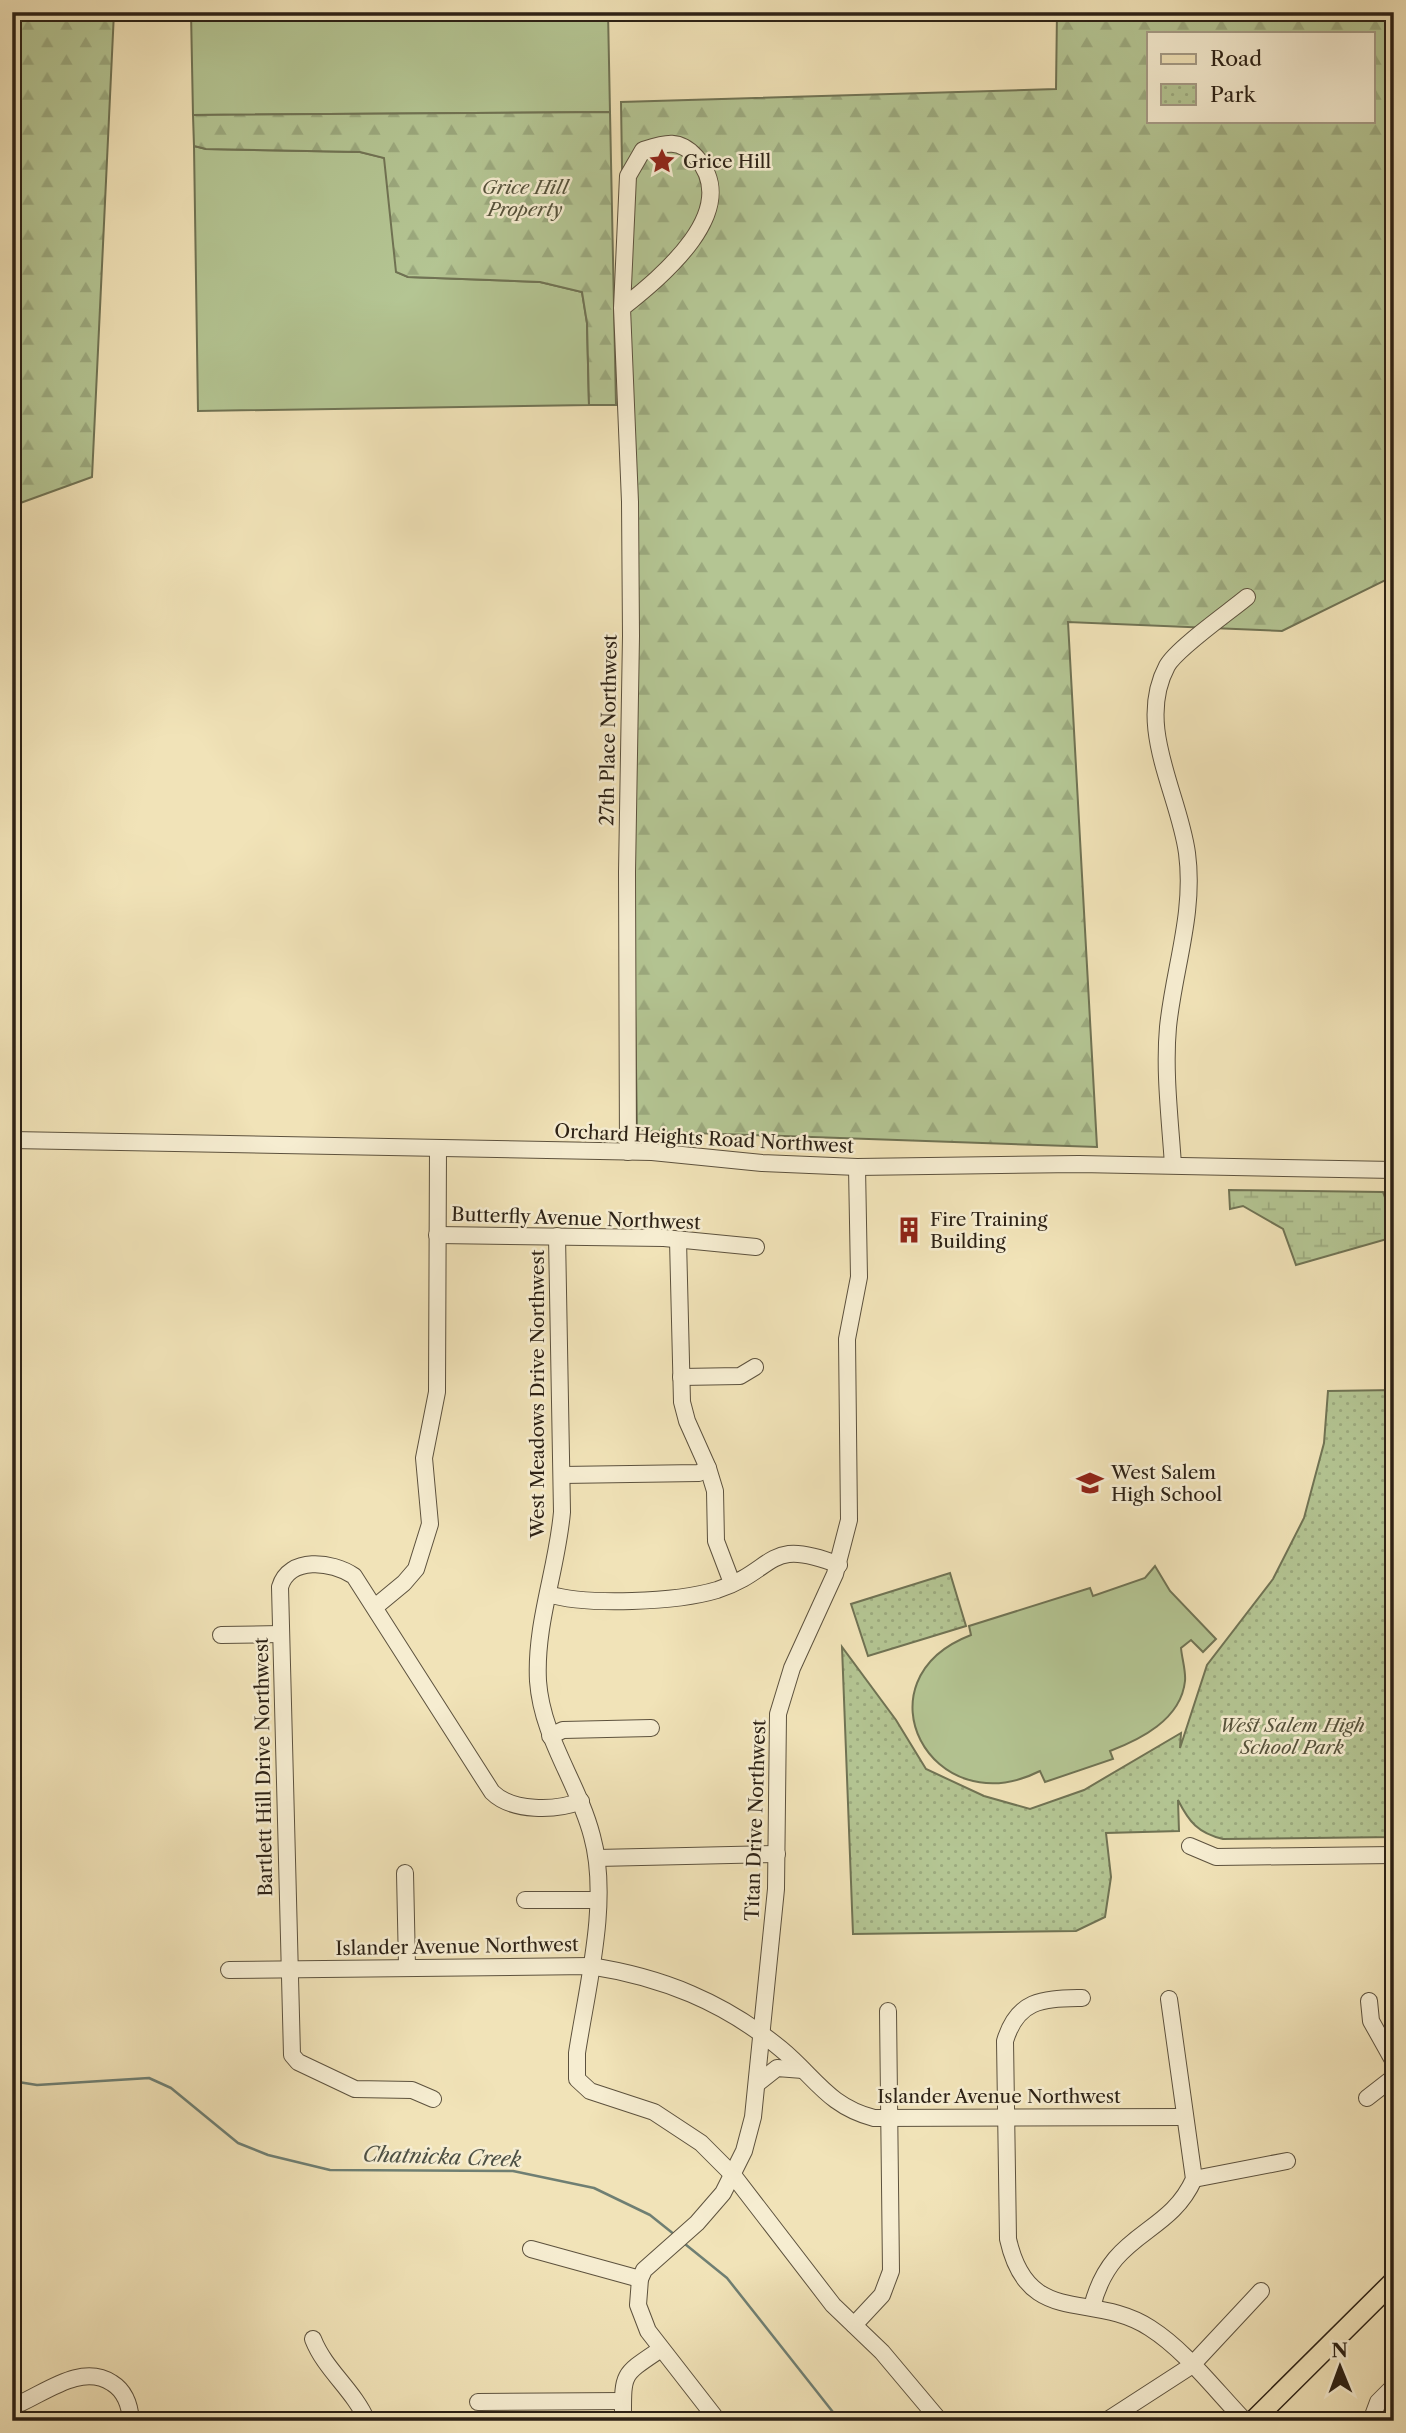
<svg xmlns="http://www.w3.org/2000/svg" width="1406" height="2433" font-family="'Libre Caslon Text',serif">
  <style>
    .grass { fill: #b4c593; stroke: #707354; stroke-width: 2 }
    .forest { fill: url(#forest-firs); stroke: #707354; stroke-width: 2; fill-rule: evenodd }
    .wetland { fill: url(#wetland-marsh); stroke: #707354; stroke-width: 2 }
    .park { fill: url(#park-dots); stroke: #707354; stroke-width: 2 }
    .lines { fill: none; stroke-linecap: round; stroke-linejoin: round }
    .stream { stroke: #6f7f73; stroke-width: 2.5 }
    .minor-casing { stroke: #5d523e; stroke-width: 18 }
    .major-casing { stroke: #2c2115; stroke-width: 22 }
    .minor { stroke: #f6edd1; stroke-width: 16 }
    .major { stroke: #f1e3b8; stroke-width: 19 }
    .labels { text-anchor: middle; stroke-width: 5; stroke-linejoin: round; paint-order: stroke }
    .poi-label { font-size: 19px; fill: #2c2115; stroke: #f6edd1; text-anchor: start }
    .park-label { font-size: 19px; font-style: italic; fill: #55523b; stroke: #f6edd1 }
    .street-label { font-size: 19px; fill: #2c2115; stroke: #f6edd1 }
    .water-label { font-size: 21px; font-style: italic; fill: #4d5044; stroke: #f6edd1 }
  </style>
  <defs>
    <pattern id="forest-firs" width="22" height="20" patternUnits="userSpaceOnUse" patternTransform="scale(1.75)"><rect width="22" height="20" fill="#b4c593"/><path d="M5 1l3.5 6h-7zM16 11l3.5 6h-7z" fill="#9ba97e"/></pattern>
    <pattern id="wetland-marsh" width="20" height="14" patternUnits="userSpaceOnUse" patternTransform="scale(1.75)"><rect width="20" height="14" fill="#b4c593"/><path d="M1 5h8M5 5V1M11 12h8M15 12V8" fill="none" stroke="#9ba97e"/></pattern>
    <pattern id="park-dots" width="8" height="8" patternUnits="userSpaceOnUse" patternTransform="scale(1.75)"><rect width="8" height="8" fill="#b4c593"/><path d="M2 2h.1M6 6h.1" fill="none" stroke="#9ba97e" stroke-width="1.8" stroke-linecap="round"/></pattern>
  </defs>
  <rect width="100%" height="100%" fill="#f1e3b8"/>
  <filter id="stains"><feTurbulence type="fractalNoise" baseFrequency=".00286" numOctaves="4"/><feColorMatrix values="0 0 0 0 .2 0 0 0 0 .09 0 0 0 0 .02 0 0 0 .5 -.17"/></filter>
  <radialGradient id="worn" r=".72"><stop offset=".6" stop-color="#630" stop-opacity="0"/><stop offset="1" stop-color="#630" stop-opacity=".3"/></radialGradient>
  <g class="grass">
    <polygon points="191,12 608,12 610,112 193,115"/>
    <polygon points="194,146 206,149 360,152 385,158 397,272 408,277 540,282 582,292 587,323 589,405 198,411"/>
    <path d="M 1155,1566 L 1170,1591 L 1216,1639 L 1203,1652 L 1191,1640 L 1181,1648 C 1182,1659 1186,1671 1185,1681 C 1181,1720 1139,1740 1110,1751 L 1113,1759 L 1045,1782 L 1040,1771 C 931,1826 854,1680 971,1635 L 969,1626 L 1090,1588 L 1093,1596 L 1145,1578 Z"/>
  </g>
  <g class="forest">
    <polygon points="12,12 114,12 92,477 12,506"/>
    <path d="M 1057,12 L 1394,12 L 1394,576 L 1282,631 L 1068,622 L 1097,1147 L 637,1131 L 621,102 L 1056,89 ZM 1149,33 L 1373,33 L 1373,121 L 1149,121 Z"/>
    <polygon points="610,112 616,405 589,405 587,323 582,292 540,282 408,277 396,272 384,158 360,152 206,149 194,146 193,115"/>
  </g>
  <polygon class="wetland" points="1229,1190 1383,1192 1394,1222 1394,1237 1296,1265 1283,1229 1243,1206 1230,1209"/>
  <g class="park">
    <path d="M 1394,1390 L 1394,1837 L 1223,1839 C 1198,1833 1189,1822 1178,1800 L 1179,1831 L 1106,1833 L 1111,1877 L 1105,1917 L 1076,1931 L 853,1934 L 842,1647 L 896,1720 L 926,1769 L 984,1796 L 1030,1809 L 1084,1790 L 1181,1733 L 1180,1748 L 1207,1665 L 1273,1579 L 1304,1518 L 1324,1443 L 1328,1391 Z"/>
    <polygon points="950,1573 966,1626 868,1656 851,1604"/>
  </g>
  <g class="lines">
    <g class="stream">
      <polyline points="12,2081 37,2085 149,2078 171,2088 238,2143 268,2155 330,2170 513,2171 594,2188 650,2215 675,2235"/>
      <polyline points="685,2244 727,2278 840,2421"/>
    </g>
    <g class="minor-casing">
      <g id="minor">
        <path d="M 622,308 L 628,176 L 643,150 C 665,143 679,138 696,157 C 744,210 661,277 622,308 L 630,502 L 631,636 L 627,872 L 628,1152"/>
        <polyline points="12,1140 652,1152 762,1163 857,1167 1079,1164 1394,1170"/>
        <path d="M 1173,1165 C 1170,1119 1164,1072 1168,1027 C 1174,968 1195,913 1187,853 C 1179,793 1135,726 1167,666 C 1176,649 1229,612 1247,597"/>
        <polyline points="437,1235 664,1238 756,1247"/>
        <path d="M 557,1236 L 562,1512 C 557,1570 535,1623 538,1681 C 542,1738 578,1782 592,1836 C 610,1901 587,1987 577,2053 L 577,2079 L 590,2091 L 654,2112 L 701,2143 L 733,2175 L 833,2305 L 882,2352 L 940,2421"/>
        <polyline points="678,1240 682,1402 687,1421 708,1468 715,1491 716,1541 732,1583"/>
        <polyline points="681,1377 740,1376 755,1367"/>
        <polyline points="562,1475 699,1473 708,1468"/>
        <path d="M 548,1594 C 587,1606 677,1602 717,1590 C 778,1570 765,1536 839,1565"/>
        <polyline points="375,1607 404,1583 416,1569 430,1524 424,1458 437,1392 438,1148"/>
        <polyline points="221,1635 281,1634"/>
        <polyline points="550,1736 563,1730 651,1728"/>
        <polyline points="1190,1846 1216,1857 1394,1855"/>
        <polyline points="597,1858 777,1854"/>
        <polyline points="405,1873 407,1966"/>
        <polyline points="525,1900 598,1900"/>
        <path d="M 229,1970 L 590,1966 C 662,1977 724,2002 781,2049 C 815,2077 828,2106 874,2118 L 1185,2117"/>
        <path d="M 1082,1998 C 1044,1999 1018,1998 1005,2041 L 1008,2239 C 1028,2329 1091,2290 1150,2328 C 1186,2351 1215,2390 1245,2421"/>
        <polyline points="1369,2001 1371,2021 1394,2062"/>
        <polyline points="758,2083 777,2068 803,2070"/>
        <polyline points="1367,2098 1394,2077"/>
        <path d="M 433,2099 L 412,2090 L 355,2089 L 298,2062 L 292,2055 L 280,1587 C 289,1556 332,1561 354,1576 L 492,1792 C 512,1812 556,1811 581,1801"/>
        <polyline points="1194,2179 1287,2161"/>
        <polyline points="531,2249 640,2279"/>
        <path d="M 1092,2307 C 1111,2230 1168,2237 1194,2179 L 1169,1999"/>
        <polyline points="854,2325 882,2295 891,2271 888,2011"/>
        <path d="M 313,2339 C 325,2370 354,2390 367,2421"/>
        <polyline points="478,2402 623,2401"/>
        <path d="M 21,2403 C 49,2390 83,2364 112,2383 C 125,2391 130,2406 131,2421"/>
        <path d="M 623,2421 C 623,2372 621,2376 661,2349"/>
        <polyline points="718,2421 648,2331 638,2305 640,2279 644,2270 697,2223 723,2193 744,2151 753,2117 776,1889 778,1714 792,1668 835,1574 849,1520 847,1339 859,1277 857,1167"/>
        <polyline points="1106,2421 1191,2366 1261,2291"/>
        <polyline points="1371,2421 1378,2402 1394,2386"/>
      </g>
    </g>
    <g class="major-casing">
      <polyline id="major" points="1253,2421 1394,2281"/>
    </g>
    <use href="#minor" class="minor"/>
    <use href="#major" class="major"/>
  </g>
  <defs>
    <g id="sight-bare" transform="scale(2.1)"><path d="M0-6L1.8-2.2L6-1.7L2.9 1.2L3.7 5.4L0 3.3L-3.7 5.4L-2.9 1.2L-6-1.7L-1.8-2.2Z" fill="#8f2418" stroke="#f6edd1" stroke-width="2.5" paint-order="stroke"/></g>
    <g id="building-bare" transform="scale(2.1)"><path d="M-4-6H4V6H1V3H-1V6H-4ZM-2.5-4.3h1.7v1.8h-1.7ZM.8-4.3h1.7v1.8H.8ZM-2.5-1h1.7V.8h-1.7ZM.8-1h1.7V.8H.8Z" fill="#8f2418" stroke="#f6edd1" stroke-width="2.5" paint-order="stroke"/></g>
    <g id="school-bare" transform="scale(2.1)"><path d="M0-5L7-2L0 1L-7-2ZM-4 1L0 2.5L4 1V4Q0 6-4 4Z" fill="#8f2418" stroke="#f6edd1" stroke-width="2.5" paint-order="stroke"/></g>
  </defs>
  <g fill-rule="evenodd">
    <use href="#sight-bare" x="662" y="161"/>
    <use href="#building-bare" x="909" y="1230"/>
    <use href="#school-bare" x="1090" y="1483"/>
  </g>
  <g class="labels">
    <g class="poi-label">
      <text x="683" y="168">Grice Hill</text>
      <text x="930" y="1226">Fire Training<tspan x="930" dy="22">Building</tspan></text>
      <text x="1111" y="1479">West Salem<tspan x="1111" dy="22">High School</tspan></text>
    </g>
    <g class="park-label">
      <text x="525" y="194">Grice Hill<tspan x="525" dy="22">Property</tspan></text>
      <text x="1292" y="1732">West Salem High<tspan x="1292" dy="22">School Park</tspan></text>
    </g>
    <g class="street-label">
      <text transform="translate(608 730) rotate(-89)" y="7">27th Place Northwest</text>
      <text transform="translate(704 1138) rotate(3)" y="7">Orchard Heights Road Northwest</text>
      <text transform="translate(576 1218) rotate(2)" y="7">Butterfly Avenue Northwest</text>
      <text transform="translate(537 1394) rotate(-90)" y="7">West Meadows Drive Northwest</text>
      <text transform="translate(263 1767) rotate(-91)" y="7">Bartlett Hill Drive Northwest</text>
      <text transform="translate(755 1820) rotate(-88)" y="7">Titan Drive Northwest</text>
      <text transform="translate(457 1946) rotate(-1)" y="7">Islander Avenue Northwest</text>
      <text x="999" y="2103">Islander Avenue Northwest</text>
    </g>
    <g class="water-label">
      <text transform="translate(442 2157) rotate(2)" y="7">Chatnicka Creek</text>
    </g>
  </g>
  <rect width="1406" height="2433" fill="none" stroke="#f1e3b8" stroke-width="42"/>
  <rect x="14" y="14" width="1378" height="2405" fill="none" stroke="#2c2115" stroke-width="3.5"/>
  <rect x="21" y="21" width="1364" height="2391" fill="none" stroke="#2c2115" stroke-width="2"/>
  <rect x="1147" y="32" width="228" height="91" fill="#f6edd1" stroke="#a59b86" stroke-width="2"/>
  <rect x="1161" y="54" width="35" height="10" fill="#f1e3b8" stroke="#a59b86" stroke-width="2"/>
  <text x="1210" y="66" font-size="21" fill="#2c2115">Road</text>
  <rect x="1161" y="84" width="35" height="21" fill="url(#park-dots)" stroke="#a59b86" stroke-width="2"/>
  <text x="1210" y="102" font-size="21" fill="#2c2115">Park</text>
  <g transform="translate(1340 2367) rotate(359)" stroke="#f6edd1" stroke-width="5" paint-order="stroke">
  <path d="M0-5L12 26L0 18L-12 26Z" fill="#2c2115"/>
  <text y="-10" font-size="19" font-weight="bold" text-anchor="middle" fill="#2c2115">N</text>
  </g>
  <rect width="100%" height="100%" filter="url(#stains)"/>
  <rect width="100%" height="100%" fill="url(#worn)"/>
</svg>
